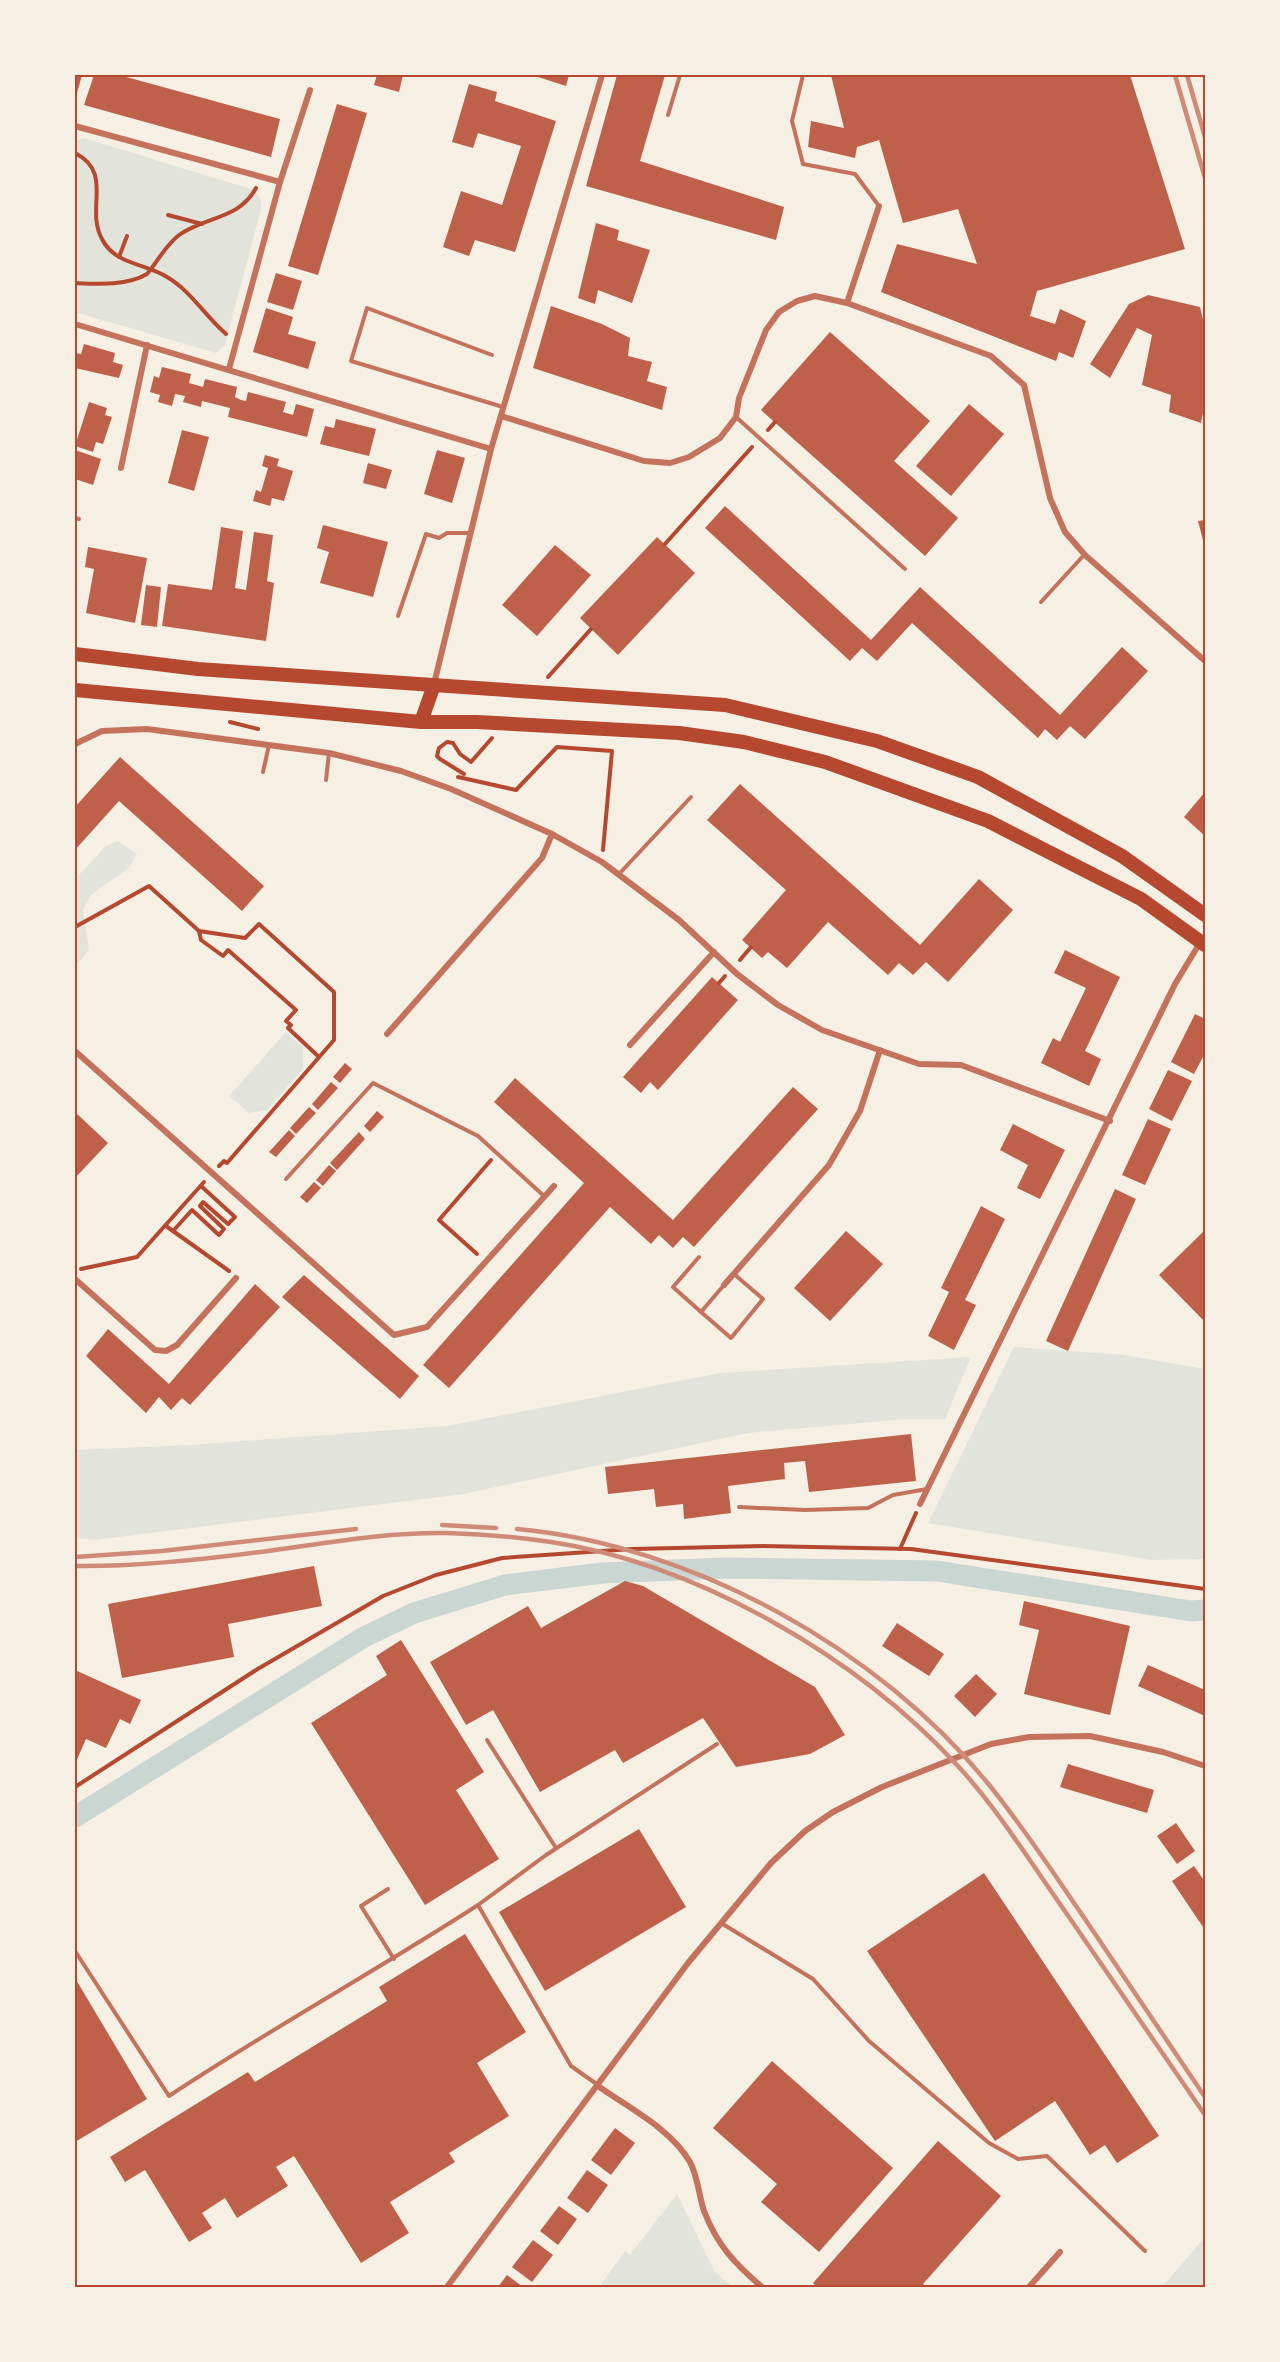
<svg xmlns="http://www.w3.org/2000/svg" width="1280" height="2362" font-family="'Roboto Serif',serif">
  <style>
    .green { fill: #e2e4dc }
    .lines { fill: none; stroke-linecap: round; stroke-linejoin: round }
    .canal { stroke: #c9d6d2; stroke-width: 21 }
    .building { fill: #bf614a }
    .path { stroke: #b5482f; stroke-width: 4 }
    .service { stroke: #c5725c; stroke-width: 4 }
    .minor { stroke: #c5725c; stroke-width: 6 }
    .primary { stroke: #b5482f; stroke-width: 14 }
    .rail { stroke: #cf8b77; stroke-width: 4.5 }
    .neatline { fill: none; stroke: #b5482f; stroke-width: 2 }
  </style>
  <rect width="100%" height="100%" fill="#f6efe4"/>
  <g class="green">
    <polygon points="84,138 254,190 261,200 261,209 225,345 216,353 75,312 75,141"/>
    <polygon points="118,841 137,854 130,867 91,895 83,910 89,950 75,966 75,879 106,846"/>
    <polygon points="286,1032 303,1047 303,1069 267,1110 249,1113 229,1096"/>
    <polygon points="1014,1347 1124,1355 1205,1369 1205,1559 1152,1560 928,1523"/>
    <polygon points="971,1357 945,1419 907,1419 748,1433 464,1494 94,1540 75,1538 75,1450 190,1445 447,1426 720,1373"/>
    <polygon points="677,2194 715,2272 733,2287 599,2287 625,2251 630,2255"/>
    <polygon points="1205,2237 1205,2287 1162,2287"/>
  </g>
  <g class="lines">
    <polyline class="canal" points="75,1817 364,1637 414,1613 505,1585 602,1573 726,1568 937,1571 1191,1611 1205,1610"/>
  </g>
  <g class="building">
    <polygon points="75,75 82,75 77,93 75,92"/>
    <polygon points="94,75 119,75 280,119 271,157 84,105"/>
    <polygon points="377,75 403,75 399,92 374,85"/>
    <polygon points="538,75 569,75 566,86 538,77"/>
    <polygon points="617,75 665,75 640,161 784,207 776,240 586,186"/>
    <polygon points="831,75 1130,75 1185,249 1037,291 1030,316 1055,324 1060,309 1086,321 1073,358 1059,352 1056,361 881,292 897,244 977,264 958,209 903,223 879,140 857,147 855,158 808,147 811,121 844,128"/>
    <polygon points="469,84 497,92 495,101 556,121 515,252 475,240 469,256 443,247 461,191 502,205 521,146 478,133 473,148 452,142"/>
    <polygon points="337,104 367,113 318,275 288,266"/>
    <polygon points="596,223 619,230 617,240 650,250 632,303 598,290 595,304 578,298"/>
    <polygon points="276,273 302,281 293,310 267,302"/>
    <polygon points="1148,295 1200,307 1205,328 1205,403 1201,423 1169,412 1171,395 1142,385 1152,335 1137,328 1110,378 1090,364 1129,304"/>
    <polygon points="551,306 602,324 630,338 628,356 652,362 647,381 667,387 662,410 533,368"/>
    <polygon points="266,308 293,317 288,334 316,342 308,369 253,352"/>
    <polygon points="830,332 930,421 894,461 958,518 925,556 761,410"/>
    <polygon points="84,344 115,353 113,362 123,365 119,378 75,368 75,353 81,354"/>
    <polygon points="162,367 191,374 189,383 203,387 205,379 237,387 235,397 241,400 246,401 248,392 286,402 283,412 293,415 296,404 314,409 307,437 228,417 230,408 202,401 201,407 183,402 185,396 175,394 172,406 158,402 160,395 150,392 154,376 159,378"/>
    <polygon points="89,402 107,408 105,415 112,417 103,444 96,442 93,452 75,446"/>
    <polygon points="969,404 1004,434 951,496 916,466"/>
    <polygon points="336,419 376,429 369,456 320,444 325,426 334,428"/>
    <polygon points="182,430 209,437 194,491 168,483"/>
    <polygon points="75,450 101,459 93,485 75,479"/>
    <polygon points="437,450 465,458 452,503 424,494"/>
    <polygon points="265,455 279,459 277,466 293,471 284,501 272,498 270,506 253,501 256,490 261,492 268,468 262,466"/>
    <polygon points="368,463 392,470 386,489 363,483"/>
    <polygon points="725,506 871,640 920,587 1060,715 1122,647 1148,671 1085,739 1070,726 1057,740 1045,729 1038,738 912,623 877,661 862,648 850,661 705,528"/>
    <polygon points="1205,520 1205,544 1204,544 1198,521"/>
    <polygon points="323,525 388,542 373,597 320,583 329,552 317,548"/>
    <polygon points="221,527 243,531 235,588 246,590 254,532 273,535 267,581 274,583 266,641 162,626 168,584 212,590"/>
    <polygon points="657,537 695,573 618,655 580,618"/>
    <polygon points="555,545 591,575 537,636 502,605"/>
    <polygon points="88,547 147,558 135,623 86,613 94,569 85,567"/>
    <polygon points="146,585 161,587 157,627 141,625"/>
    <polygon points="120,757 264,886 242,911 119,801 75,850 75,807"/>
    <polygon points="740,784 920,945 979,879 1013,910 948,982 926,962 913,975 899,963 888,975 828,922 787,968 768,952 762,958 742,940 786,890 707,820"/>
    <polygon points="1205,792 1205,836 1184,817"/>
    <polygon points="1065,950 1120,977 1085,1051 1101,1059 1089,1086 1041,1063 1053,1038 1060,1042 1086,988 1054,973"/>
    <polygon points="712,977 738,1000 658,1090 650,1082 641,1093 623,1077"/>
    <polygon points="1195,1014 1205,1019 1205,1053 1194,1074 1171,1062"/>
    <polygon points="345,1063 352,1069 340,1083 333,1077"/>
    <polygon points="1168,1070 1192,1081 1172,1121 1149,1109"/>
    <polygon points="515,1078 673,1220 793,1087 818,1109 694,1247 683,1237 673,1248 659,1235 651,1244 610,1207 449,1388 423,1365 584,1183 494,1102"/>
    <polygon points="331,1082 338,1088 318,1110 312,1104"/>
    <polygon points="309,1107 316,1113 296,1134 290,1128"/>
    <polygon points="377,1111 384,1117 370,1132 364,1126"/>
    <polygon points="75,1112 108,1143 75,1178"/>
    <polygon points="1148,1119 1171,1129 1145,1185 1122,1175"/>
    <polygon points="1013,1124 1065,1150 1040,1199 1017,1188 1028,1165 1000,1150"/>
    <polygon points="289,1130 295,1136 276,1157 269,1152"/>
    <polygon points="359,1132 365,1139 337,1170 330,1163"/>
    <polygon points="329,1165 336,1171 323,1186 316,1180"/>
    <polygon points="314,1182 321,1188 307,1203 300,1197"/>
    <polygon points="1115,1189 1136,1199 1068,1351 1046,1341"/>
    <polygon points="981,1206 1005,1219 965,1300 976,1305 954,1350 928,1336 949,1292 941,1288"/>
    <polygon points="1205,1230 1205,1322 1159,1275"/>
    <polygon points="846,1231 883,1264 830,1321 794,1288"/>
    <polygon points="304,1275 419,1376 400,1399 282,1297"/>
    <polygon points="255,1284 280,1307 190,1405 182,1398 171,1410 159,1397 146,1413 86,1356 108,1329 169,1384"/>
    <polygon points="911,1434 916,1481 809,1492 805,1461 784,1463 785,1479 728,1486 731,1513 684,1519 683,1504 656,1507 654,1489 608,1494 605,1467"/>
    <polygon points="314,1566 322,1606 228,1624 234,1657 122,1678 108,1604"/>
    <polygon points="625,1581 643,1586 815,1687 845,1735 810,1754 736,1767 703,1718 623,1763 615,1750 540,1792 493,1710 466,1725 430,1662 528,1606 541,1628"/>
    <polygon points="1024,1601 1130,1626 1110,1715 1024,1694 1039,1630 1019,1625"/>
    <polygon points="897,1623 944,1654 929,1676 882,1646"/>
    <polygon points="401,1640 484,1772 456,1790 499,1859 425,1905 311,1723 387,1675 376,1656"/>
    <polygon points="1148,1665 1205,1690 1205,1716 1138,1686"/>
    <polygon points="75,1670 141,1700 130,1724 120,1719 106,1748 86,1739 75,1764"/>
    <polygon points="976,1674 997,1694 975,1717 954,1696"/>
    <polygon points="1068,1764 1154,1790 1147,1813 1060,1787"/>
    <polygon points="1176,1823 1195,1851 1177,1864 1157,1836"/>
    <polygon points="639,1829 686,1907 545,1991 499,1912"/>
    <polygon points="1194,1866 1205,1882 1205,1930 1172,1881"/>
    <polygon points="984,1873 1159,2136 1117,2163 1105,2145 1090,2155 1055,2101 995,2141 867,1951"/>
    <polygon points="465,1934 526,2032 477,2063 509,2116 449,2153 455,2162 390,2202 409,2233 361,2263 294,2156 276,2167 288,2186 237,2218 225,2198 202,2213 212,2228 189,2242 145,2170 125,2182 110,2157 248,2072 255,2082 387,2001 379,1987"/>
    <polygon points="75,1978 147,2099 75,2142"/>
    <polygon points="772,2061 893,2168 819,2252 761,2202 777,2184 713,2128"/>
    <polygon points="615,2128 635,2143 611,2175 591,2160"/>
    <polygon points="938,2141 1001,2196 923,2284 926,2287 817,2287 813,2283"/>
    <polygon points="587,2170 608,2185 588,2213 567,2198"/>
    <polygon points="559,2206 577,2219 558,2245 540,2231"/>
    <polygon points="533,2240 553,2255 532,2282 512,2267"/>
    <polygon points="507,2275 523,2287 498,2287"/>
  </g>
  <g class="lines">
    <g class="path">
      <path d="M 75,153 C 114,173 85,208 102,239 C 115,265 145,263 167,277 C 191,291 205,316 226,334"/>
      <polyline points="168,215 202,224"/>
      <polyline points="119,257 127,236"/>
      <path d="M 75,283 C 97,284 127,286 147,274 C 158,261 165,246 179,235 C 205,216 239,220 256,188"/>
      <polyline points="768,430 775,422"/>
      <polyline points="665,544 752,447"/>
      <polyline points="548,677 591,629"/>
      <polyline points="230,722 258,729"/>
      <polyline points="464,774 440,759 437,756 439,748 447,742 453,743 460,754 471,762 492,738"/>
      <polyline points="458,777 516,790 557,747 612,751 603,850"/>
      <polyline points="75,927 149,886 199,931 245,938 259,924 334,992 334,1040 227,1163 224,1161 219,1166"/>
      <polyline points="199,931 201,940 223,956 228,950 296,1010 286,1021 291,1025 288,1028 319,1057"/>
      <polyline points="740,960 751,947"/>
      <polyline points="719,983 725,976"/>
      <polyline points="166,1226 173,1231 192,1210 219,1235 224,1229 200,1206 203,1202 228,1224 235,1217 201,1186"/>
      <polyline points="173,1231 229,1271"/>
      <polyline points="477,1254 439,1220 491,1160"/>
      <polyline points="81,1269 137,1257 204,1182"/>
      <polyline points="900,1549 916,1513"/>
      <polyline points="75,1787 256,1670 383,1596 436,1575 502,1558 632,1549 763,1546 911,1549 1205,1589"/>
    </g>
    <g class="service">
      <polyline points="803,75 792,121 803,164 855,174 879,206"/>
      <polyline points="668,115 680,75"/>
      <polyline points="492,355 367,308 351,361 503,407"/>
      <polyline points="736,417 905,569"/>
      <polyline points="75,518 79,519"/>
      <polyline points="1041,602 1084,555"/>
      <polyline points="398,616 426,534 439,538 447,533 470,533"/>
      <polyline points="263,772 269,745"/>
      <polyline points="326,780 329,753"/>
      <polyline points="619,874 691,797"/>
      <polyline points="286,1179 373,1083 478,1136 544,1196"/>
      <polyline points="699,1257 673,1287 701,1312 724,1285"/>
      <polyline points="701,1312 731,1338 763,1299 734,1274"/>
      <polyline points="739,1507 805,1510 868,1508 893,1495 927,1489"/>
      <polyline points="487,1740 556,1848"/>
      <polyline points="388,1889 361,1906 394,1959"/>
      <polyline points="721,1923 813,1979 869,2041 989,2143 1018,2159 1047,2156 1145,2251"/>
      <path d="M 75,1951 L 169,2096 C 270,2029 376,1971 478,1905"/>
      <polyline points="598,2085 571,2066 478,1905 546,1855 717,1744"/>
    </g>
    <g class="minor">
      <polyline points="75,126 280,182"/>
      <polyline points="847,303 879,206"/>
      <polyline points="75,324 491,449"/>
      <polyline points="229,369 280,182 310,90"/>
      <polyline points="501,416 644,461 670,463 689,457 720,438 736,417 739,398 766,330 779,312 797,301 815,296 847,303 991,356 1024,385 1050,498 1065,532 1085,555 1205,661"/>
      <polyline points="121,468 147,345"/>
      <polyline points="434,684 491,449 602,75"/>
      <polyline points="75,744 102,731 147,729 329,753 401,771 451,789 552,834 602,862 679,920 737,974 778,1005 822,1030 919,1064 961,1065 1110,1121"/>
      <polyline points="387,1034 542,858 552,834"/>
      <polyline points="630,1045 714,952"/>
      <polyline points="75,1051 394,1335 427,1327 554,1186"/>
      <polyline points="75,1279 155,1350 166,1351 177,1345 236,1278"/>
      <polyline points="724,1285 829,1165 860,1111 880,1050"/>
      <polyline points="920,1504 1175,984 1201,941"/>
      <path d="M 598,2086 C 629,2108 671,2129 690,2162 C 698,2177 699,2196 704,2211 C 717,2245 735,2264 762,2287"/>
      <polyline points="447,2287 688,1963 771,1863 805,1831 833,1812 882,1787 991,1744 1029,1737 1090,1736 1163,1752 1205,1766"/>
      <polyline points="1029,2287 1060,2252"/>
    </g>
    <g class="primary">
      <polyline points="75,654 198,669 725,705 877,741 978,777 1122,856 1205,915"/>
      <polyline points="75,690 421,722 477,722 679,733 744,742 825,762 988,821 1141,899 1205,945"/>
      <polyline points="421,722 434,685"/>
    </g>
    <g class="rail">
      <polyline points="1175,75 1205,178"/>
      <polyline points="1187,75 1205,137"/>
      <polyline points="442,1525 496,1528"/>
      <path d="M 517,1529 C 692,1545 880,1649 990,1786 C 1024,1828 1054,1874 1085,1919 C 1125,1978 1165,2038 1205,2097"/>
      <polyline points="75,1557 162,1551 356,1529"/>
      <path d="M 75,1566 C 141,1567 210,1559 275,1550 C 332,1542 389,1532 447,1533 C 481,1534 517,1537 551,1542 C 698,1564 857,1657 957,1765 C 996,1807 1027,1857 1060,1904 C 1108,1974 1157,2045 1205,2115"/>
    </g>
  </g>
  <rect width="1280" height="2362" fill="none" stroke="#f6efe4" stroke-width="153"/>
  <rect x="76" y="76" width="1128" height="2210" class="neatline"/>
</svg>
